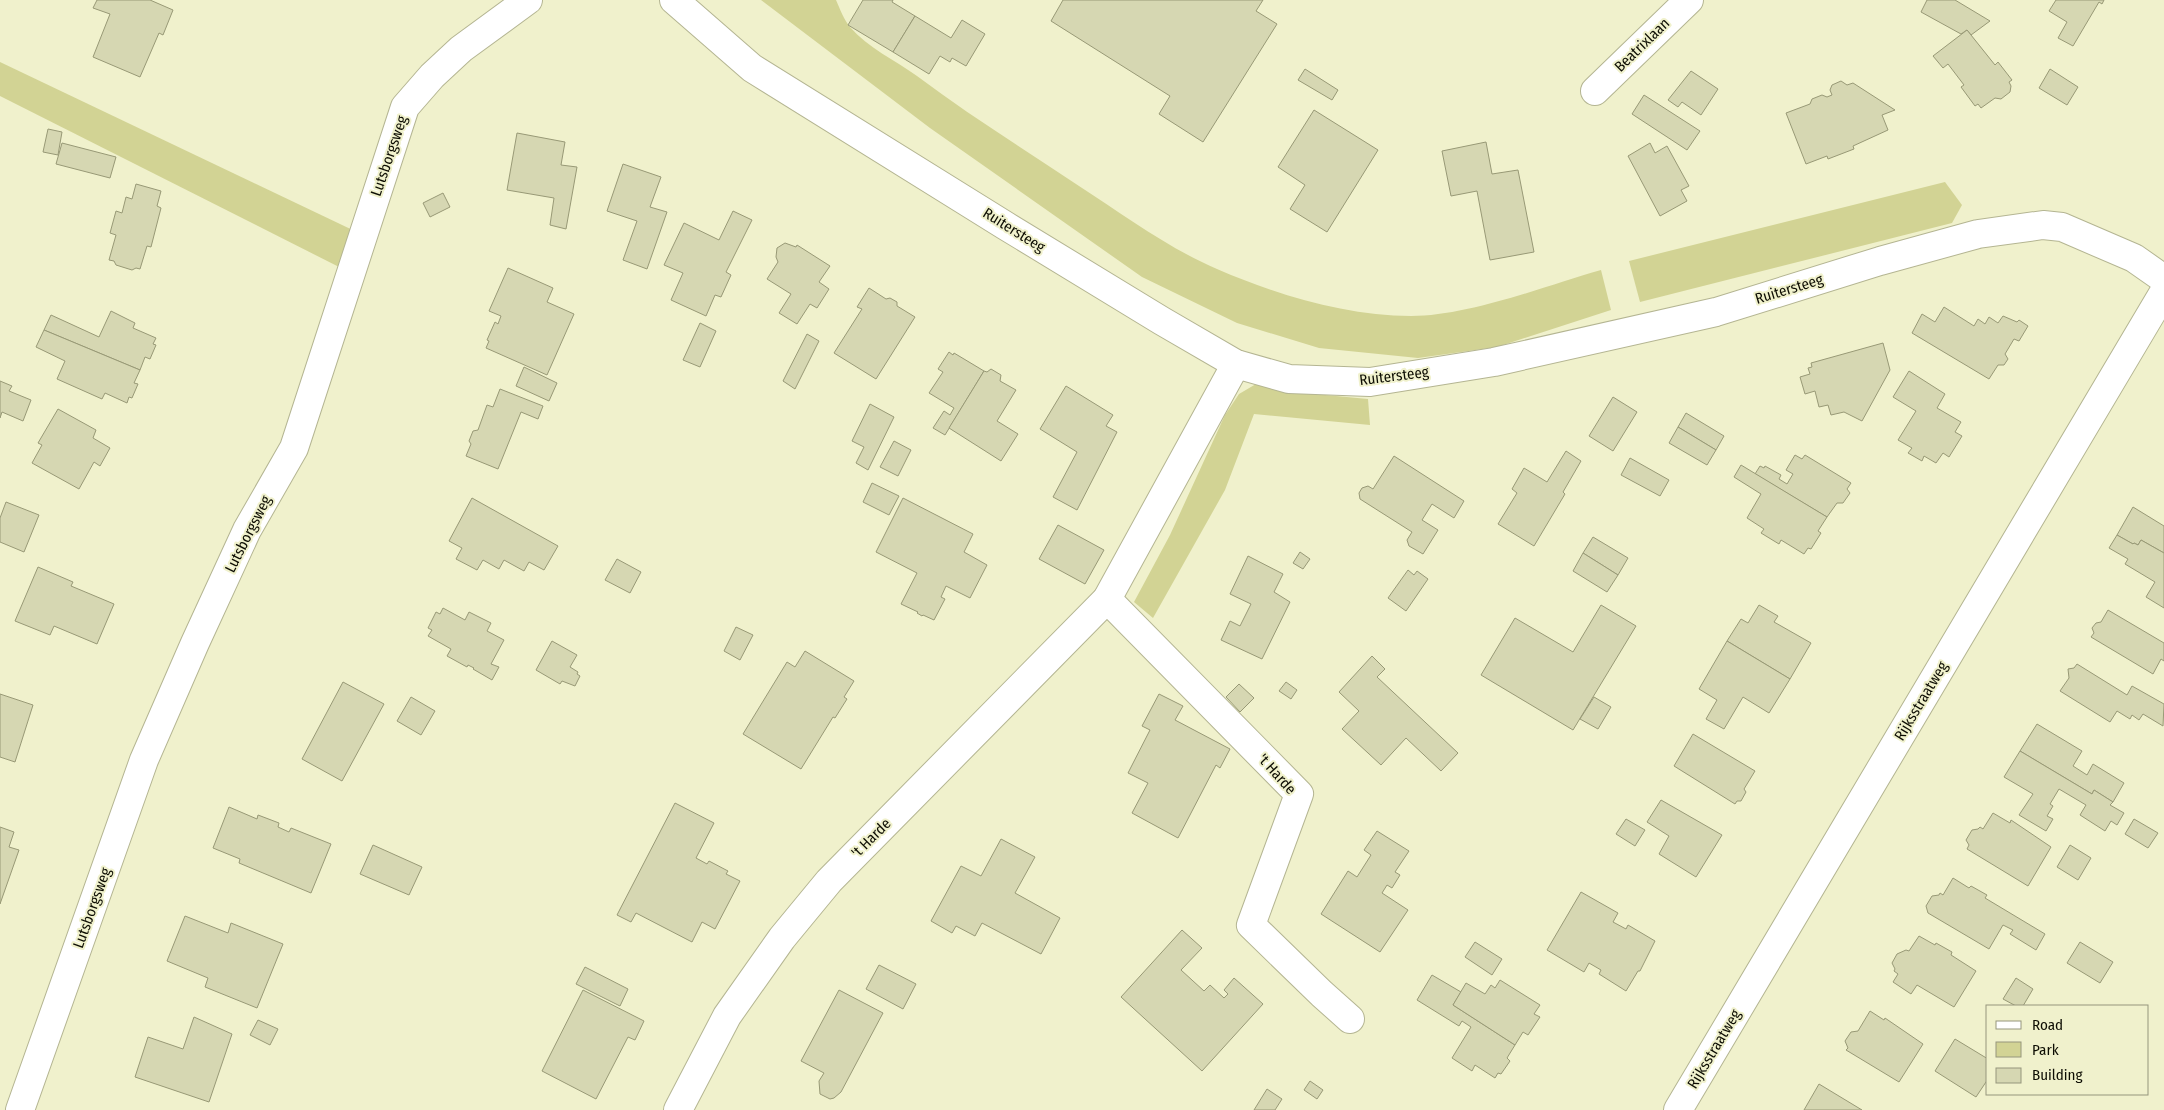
<svg xmlns="http://www.w3.org/2000/svg" width="2164" height="1110" font-family="'Fira Sans Condensed',sans-serif">
  <style>
    .green { fill: #d2d394 }
    .building { fill: #d6d7b2; stroke: #989976 }
    .lines { fill: none; stroke-linecap: round; stroke-linejoin: round }
    .minor-casing { stroke: #b4b592; stroke-width: 30 }
    .secondary-casing { stroke: #b4b592; stroke-width: 30 }
    .minor { stroke: #fff; stroke-width: 28 }
    .secondary { stroke: #fff; stroke-width: 28 }
    .labels { text-anchor: middle; stroke-width: 4; stroke-linejoin: round; paint-order: stroke }
    .street-label { font-size: 15px; fill: #0d0d03; stroke: #f0f1cc }
  </style>
  <rect width="100%" height="100%" fill="#f0f1cc"/>
  <g class="green">
    <path d="M 761,0 L 836,0 C 840,9 844,20 850,27 C 868,48 895,60 917,76 C 969,115 1025,150 1079,186 C 1124,215 1168,248 1217,269 C 1277,295 1346,316 1411,316 C 1469,316 1545,286 1601,270 L 1611,310 L 1497,347 L 1418,358 L 1319,348 L 1237,323 L 1142,277 L 930,128 Z"/>
    <polygon points="0,62 361,234 353,274 0,96"/>
    <polygon points="1945,182 1962,205 1952,223 1640,302 1629,261"/>
    <polygon points="1256,384 1304,393 1368,399 1370,425 1254,414 1225,490 1153,618 1134,602 1170,535 1225,415 1239,394"/>
  </g>
  <g class="building">
    <polygon points="97,0 150,0 173,10 163,35 159,33 140,77 93,57 110,14 93,8"/>
    <polygon points="863,0 893,0 892,2 915,16 893,52 848,25"/>
    <polygon points="1063,0 1263,0 1256,11 1277,24 1203,142 1159,114 1170,96 1051,21"/>
    <polygon points="1927,0 1955,0 1990,21 1971,35 1967,30 1961,34 1921,12"/>
    <polygon points="2056,0 2104,0 2102,4 2099,2 2073,46 2058,38 2067,22 2049,11"/>
    <polygon points="915,16 951,38 962,20 985,34 966,66 952,58 950,62 940,56 929,74 893,52"/>
    <polygon points="1967,30 1995,65 1998,62 2012,80 2009,82 2011,86 2010,92 2001,99 1995,98 1981,108 1978,104 1975,106 1961,87 1964,85 1948,64 1943,68 1933,56"/>
    <polygon points="1305,69 1338,90 1332,100 1298,80"/>
    <polygon points="2050,69 2078,87 2067,105 2039,88"/>
    <polygon points="1691,71 1718,89 1701,115 1682,102 1678,107 1668,100"/>
    <polygon points="1841,81 1847,85 1853,83 1895,110 1882,115 1888,130 1853,146 1854,149 1828,159 1827,156 1806,164 1786,113 1810,104 1812,99 1822,95 1827,97 1832,95 1830,90 1832,85"/>
    <polygon points="1644,95 1700,131 1687,150 1632,114"/>
    <polygon points="1314,110 1378,150 1327,232 1290,209 1305,185 1278,167"/>
    <polygon points="48,129 62,132 58,155 43,152"/>
    <polygon points="517,133 565,142 561,165 577,167 566,229 550,225 554,198 507,190"/>
    <polygon points="1486,142 1492,174 1518,170 1534,252 1490,260 1477,191 1451,196 1442,151"/>
    <polygon points="62,143 116,157 110,178 56,164"/>
    <polygon points="1650,143 1655,153 1667,146 1689,186 1681,190 1687,201 1660,216 1628,156"/>
    <polygon points="623,164 661,177 650,207 667,212 647,269 623,260 637,221 607,211"/>
    <polygon points="136,184 161,191 157,206 161,208 151,247 147,246 140,269 136,268 132,270 116,265 114,261 109,260 116,235 110,233 116,211 122,213 126,197 132,199"/>
    <polygon points="443,193 450,207 430,217 423,203"/>
    <polygon points="733,211 752,220 726,272 731,275 721,297 715,295 706,316 671,300 683,273 664,265 684,223 719,240"/>
    <polygon points="785,243 796,247 797,245 830,266 819,282 829,289 817,308 810,304 797,324 779,313 791,294 767,279 778,262 776,257 777,248"/>
    <polygon points="508,268 553,288 547,302 574,314 547,375 486,348 489,341 487,340 495,322 498,324 501,316 489,311"/>
    <polygon points="869,288 886,299 890,298 897,302 897,306 915,317 876,379 834,353 862,309 857,307"/>
    <polygon points="1944,307 1974,326 1978,319 1985,324 1989,317 1998,323 2003,316 2017,322 2019,320 2028,326 2019,341 2014,339 2005,354 2008,359 2004,365 1998,365 1989,379 1912,333 1922,314 1935,322"/>
    <polygon points="111,311 135,323 133,328 156,338 153,344 156,345 150,359 145,357 140,370 44,330 51,315 99,337"/>
    <polygon points="700,323 716,331 700,367 683,360"/>
    <polygon points="44,330 140,370 134,383 138,384 132,398 129,397 127,403 105,393 102,399 57,379 65,361 36,347"/>
    <polygon points="807,334 819,341 795,389 783,381"/>
    <polygon points="1883,343 1890,370 1862,421 1844,412 1831,415 1828,405 1819,407 1815,391 1805,394 1800,377 1810,374 1808,368 1812,367 1811,363"/>
    <polygon points="949,352 953,355 954,353 984,371 945,435 933,428 944,411 950,415 954,408 929,393 943,372 938,369"/>
    <polygon points="524,367 557,383 549,401 516,386"/>
    <polygon points="991,369 1001,375 1000,381 1016,390 997,421 1018,434 1001,461 949,428 984,371 987,372"/>
    <polygon points="1909,371 1945,394 1937,408 1961,422 1955,432 1962,436 1949,457 1943,453 1936,463 1924,456 1922,461 1908,453 1912,448 1898,440 1916,411 1893,397"/>
    <polygon points="0,381 12,386 9,391 31,400 23,421 2,412 0,418"/>
    <polygon points="1066,386 1113,415 1106,426 1117,432 1077,510 1053,497 1077,452 1040,429"/>
    <polygon points="500,389 543,406 538,419 521,412 498,469 466,456 471,444 469,441 473,431 478,430 487,405 493,407"/>
    <polygon points="1613,397 1637,412 1613,451 1589,436"/>
    <polygon points="870,404 894,417 868,470 856,463 864,447 852,441"/>
    <polygon points="58,409 96,430 93,438 110,448 100,466 94,462 79,489 32,463 42,445 38,443"/>
    <polygon points="1686,413 1724,436 1716,450 1678,427"/>
    <polygon points="1678,427 1716,450 1707,465 1669,443"/>
    <polygon points="894,441 911,450 898,476 880,467"/>
    <polygon points="1566,451 1581,461 1563,492 1565,494 1534,546 1498,524 1517,493 1512,489 1524,468 1547,482"/>
    <polygon points="1795,455 1802,459 1805,455 1851,483 1847,489 1850,493 1843,503 1837,503 1827,517 1755,474 1760,466 1764,468 1765,466 1781,475 1779,479 1787,484 1793,474 1786,470"/>
    <polygon points="1394,456 1464,501 1454,518 1432,504 1422,520 1438,530 1423,554 1409,546 1407,540 1412,532 1360,499 1359,493 1362,488 1368,486 1373,489"/>
    <polygon points="1630,458 1669,480 1660,496 1621,475"/>
    <polygon points="1741,465 1827,517 1818,531 1821,533 1811,549 1808,548 1804,554 1781,540 1779,544 1761,533 1764,529 1747,518 1761,494 1734,477"/>
    <polygon points="872,483 899,496 889,515 863,502"/>
    <polygon points="472,498 558,546 544,570 529,562 524,571 504,560 499,569 483,560 477,570 456,559 462,548 449,541"/>
    <polygon points="903,498 973,534 964,552 987,565 970,598 946,586 941,597 945,599 934,620 923,615 922,616 917,613 918,612 901,604 917,573 876,552"/>
    <polygon points="6,502 39,515 24,552 0,542 0,518"/>
    <polygon points="2133,507 2164,526 2164,553 2141,540 2138,545 2134,543 2133,544 2117,535"/>
    <polygon points="1058,525 1104,550 1085,584 1039,559"/>
    <polygon points="2117,535 2133,544 2134,543 2138,545 2141,540 2164,553 2164,608 2146,597 2155,582 2125,564 2128,559 2109,548"/>
    <polygon points="1593,537 1628,558 1618,575 1583,553"/>
    <polygon points="1300,552 1310,559 1303,569 1293,563"/>
    <polygon points="1583,553 1618,575 1607,592 1573,571"/>
    <polygon points="1248,556 1283,574 1274,592 1290,602 1262,659 1221,640 1230,621 1240,626 1251,604 1230,594"/>
    <polygon points="617,559 641,572 630,593 605,580"/>
    <polygon points="38,567 73,582 71,586 114,604 97,644 54,626 50,635 15,621"/>
    <polygon points="1408,570 1414,575 1417,571 1428,579 1406,611 1388,598"/>
    <polygon points="1601,605 1636,626 1573,730 1481,675 1515,618 1573,652"/>
    <polygon points="1759,605 1778,616 1774,622 1811,643 1790,679 1727,641 1741,619 1748,623"/>
    <polygon points="443,608 465,620 469,612 491,623 487,631 504,640 491,664 499,667 492,680 473,669 474,668 468,665 467,667 447,656 451,649 428,636 432,630 428,628 436,612 440,614"/>
    <polygon points="2108,610 2164,643 2164,661 2161,659 2153,674 2091,637 2094,633 2092,628 2096,623 2101,622"/>
    <polygon points="736,627 753,635 740,660 724,651"/>
    <polygon points="552,641 577,655 570,667 578,672 577,674 580,676 575,686 562,681 560,684 536,670"/>
    <polygon points="1727,641 1790,679 1769,713 1743,697 1724,729 1706,719 1717,700 1699,689"/>
    <polygon points="805,651 854,681 844,697 847,699 835,718 833,717 801,769 743,734 787,662 795,667"/>
    <polygon points="1372,656 1385,669 1377,677 1458,753 1441,771 1406,738 1381,765 1342,729 1359,711 1339,692"/>
    <polygon points="2077,664 2127,695 2132,686 2164,704 2163,726 2143,714 2139,720 2132,715 2130,719 2117,711 2110,722 2060,691 2069,678 2068,669 2074,668"/>
    <polygon points="343,682 384,704 342,781 302,759"/>
    <polygon points="1286,682 1297,690 1291,699 1279,691"/>
    <polygon points="1239,684 1254,698 1240,712 1226,697"/>
    <polygon points="0,694 33,705 15,762 0,757"/>
    <polygon points="1159,694 1183,706 1175,720 1230,749 1220,768 1216,765 1178,838 1132,813 1148,783 1128,773 1150,730 1142,726"/>
    <polygon points="411,697 435,711 421,735 397,721"/>
    <polygon points="1594,697 1611,707 1598,729 1580,719"/>
    <polygon points="2037,724 2082,751 2073,766 2087,775 2093,764 2124,783 2113,802 2094,790 2092,794 2020,751"/>
    <polygon points="1693,734 1755,771 1744,789 1746,792 1741,801 1737,801 1735,804 1674,766"/>
    <polygon points="2020,751 2092,794 2094,790 2113,802 2110,805 2124,813 2117,825 2111,821 2105,831 2080,815 2086,805 2059,789 2050,804 2053,806 2047,816 2053,819 2046,831 2019,815 2033,794 2004,777"/>
    <polygon points="1661,800 1722,835 1696,877 1659,854 1669,836 1647,822"/>
    <polygon points="675,803 714,823 696,858 707,864 709,861 728,871 726,874 740,881 715,929 702,922 692,942 636,913 631,922 617,915"/>
    <polygon points="229,807 257,819 258,815 279,823 278,827 289,832 291,828 331,844 311,893 239,863 240,859 213,848"/>
    <polygon points="1993,813 2010,823 2011,820 2051,847 2028,886 1967,849 1969,845 1966,840 1972,830 1978,829 1980,827 1983,829"/>
    <polygon points="1626,819 1645,830 1635,846 1616,834"/>
    <polygon points="2134,819 2158,833 2148,848 2125,834"/>
    <polygon points="0,827 14,832 9,847 19,850 0,904"/>
    <polygon points="1377,831 1409,851 1395,872 1400,875 1392,888 1387,885 1382,893 1408,910 1380,952 1321,914 1348,871 1357,877 1371,855 1364,850"/>
    <polygon points="1001,839 1035,857 1015,893 1060,918 1041,954 982,923 975,936 956,926 952,933 931,921 961,866 981,876"/>
    <polygon points="373,845 422,867 409,895 360,874"/>
    <polygon points="2070,845 2091,858 2078,880 2057,867"/>
    <polygon points="1953,878 1969,888 1971,886 1987,895 1985,898 2045,934 2036,950 2010,934 2013,930 2003,925 1989,949 1928,913 1926,906 1932,896 1939,895 1940,893 1943,895"/>
    <polygon points="1581,892 1618,913 1613,922 1626,929 1628,925 1655,941 1640,971 1638,971 1626,991 1599,974 1601,970 1589,963 1584,972 1547,950"/>
    <polygon points="185,916 228,933 231,923 283,944 257,1008 205,987 208,978 167,961"/>
    <polygon points="1182,930 1202,948 1181,970 1204,991 1210,985 1224,998 1228,994 1224,990 1234,978 1263,1004 1202,1071 1121,997"/>
    <polygon points="1919,936 1935,945 1936,943 1952,952 1951,955 1976,971 1954,1007 1917,985 1911,994 1893,982 1898,974 1894,971 1895,969 1892,963 1897,954 1906,950 1909,951"/>
    <polygon points="1475,942 1502,959 1492,975 1465,957"/>
    <polygon points="2080,942 2113,962 2100,983 2067,963"/>
    <polygon points="879,965 916,984 903,1009 866,989"/>
    <polygon points="585,967 628,989 620,1006 576,984"/>
    <polygon points="1432,975 1461,992 1453,1005 1515,1045 1507,1058 1510,1061 1501,1074 1498,1073 1495,1078 1475,1065 1472,1071 1452,1058 1471,1027 1462,1021 1459,1026 1417,1000"/>
    <polygon points="2016,978 2033,989 2023,1006 2016,1006 2003,999"/>
    <polygon points="1500,980 1540,1005 1534,1014 1540,1017 1528,1035 1523,1032 1515,1045 1453,1005 1466,983 1485,994 1491,985 1495,988"/>
    <polygon points="583,990 644,1021 635,1040 628,1037 596,1099 542,1071"/>
    <polygon points="839,990 883,1013 841,1092 834,1098 830,1099 820,1094 819,1081 824,1073 801,1061"/>
    <polygon points="1870,1011 1884,1020 1885,1018 1923,1044 1899,1082 1846,1050 1848,1048 1845,1041 1851,1032 1858,1031"/>
    <polygon points="194,1017 232,1034 209,1102 135,1077 148,1037 183,1049"/>
    <polygon points="258,1020 278,1029 270,1045 250,1035"/>
    <polygon points="1955,1039 1988,1059 1988,1079 1976,1097 1935,1071"/>
    <polygon points="1310,1081 1323,1090 1317,1099 1304,1090"/>
    <polygon points="1819,1084 1862,1110 1804,1110"/>
    <polygon points="1267,1089 1282,1099 1275,1110 1254,1110"/>
  </g>
  <g class="lines">
    <g class="minor-casing">
      <g id="minor">
        <polyline points="674,0 752,68 1006,226 1162,321 1236,364 1289,379 1370,382 1494,362 1716,312 1880,261 1978,234 2043,225 2062,227 2134,258 2164,279"/>
        <polyline points="1595,91 1689,0"/>
        <polyline points="1107,599 1299,794 1251,925 1322,994 1350,1019"/>
        <polyline points="20,1110 144,760 195,643 247,530 294,448 405,107 432,76 461,49 528,0"/>
        <polyline points="678,1110 727,1016 782,938 829,881 1107,599 1236,364"/>
      </g>
    </g>
    <g class="secondary-casing">
      <polyline id="secondary" points="1678,1110 2164,292"/>
    </g>
    <use href="#minor" class="minor"/>
    <use href="#secondary" class="secondary"/>
  </g>
  <g class="labels">
    <g class="street-label">
      <text transform="translate(1642 45) rotate(-44)" y="5">Beatrixlaan</text>
      <text transform="translate(389 156) rotate(-71)" y="5">Lutsborgsweg</text>
      <text transform="translate(1014 230) rotate(32)" y="5">Ruitersteeg</text>
      <text transform="translate(1789 289) rotate(-17)" y="5">Ruitersteeg</text>
      <text transform="translate(1394 376) rotate(-7)" y="5">Ruitersteeg</text>
      <text transform="translate(248 534) rotate(-63)" y="5">Lutsborgsweg</text>
      <text transform="translate(1921 701) rotate(-59)" y="5">Rijksstraatweg</text>
      <text transform="translate(1277 774) rotate(48)" y="5">'t Harde</text>
      <text transform="translate(871 838) rotate(-45)" y="5">'t Harde</text>
      <text transform="translate(92 908) rotate(-70)" y="5">Lutsborgsweg</text>
      <text transform="translate(1714 1049) rotate(-59)" y="5">Rijksstraatweg</text>
    </g>
  </g>
  <rect x="1986" y="1005" width="162" height="90" fill="#f0f1cc" stroke="#95967c"/>
  <rect x="1996" y="1021" width="25" height="8" fill="#ffffff" stroke="#95967c"/>
  <text x="2032" y="1030" font-size="15" fill="#0d0d03">Road</text>
  <rect x="1996" y="1042" width="25" height="15" fill="#d2d394" stroke="#95967c"/>
  <text x="2032" y="1055" font-size="15" fill="#0d0d03">Park</text>
  <rect x="1996" y="1068" width="25" height="15" fill="#d6d7b2" stroke="#95967c"/>
  <text x="2032" y="1080" font-size="15" fill="#0d0d03">Building</text>
</svg>
